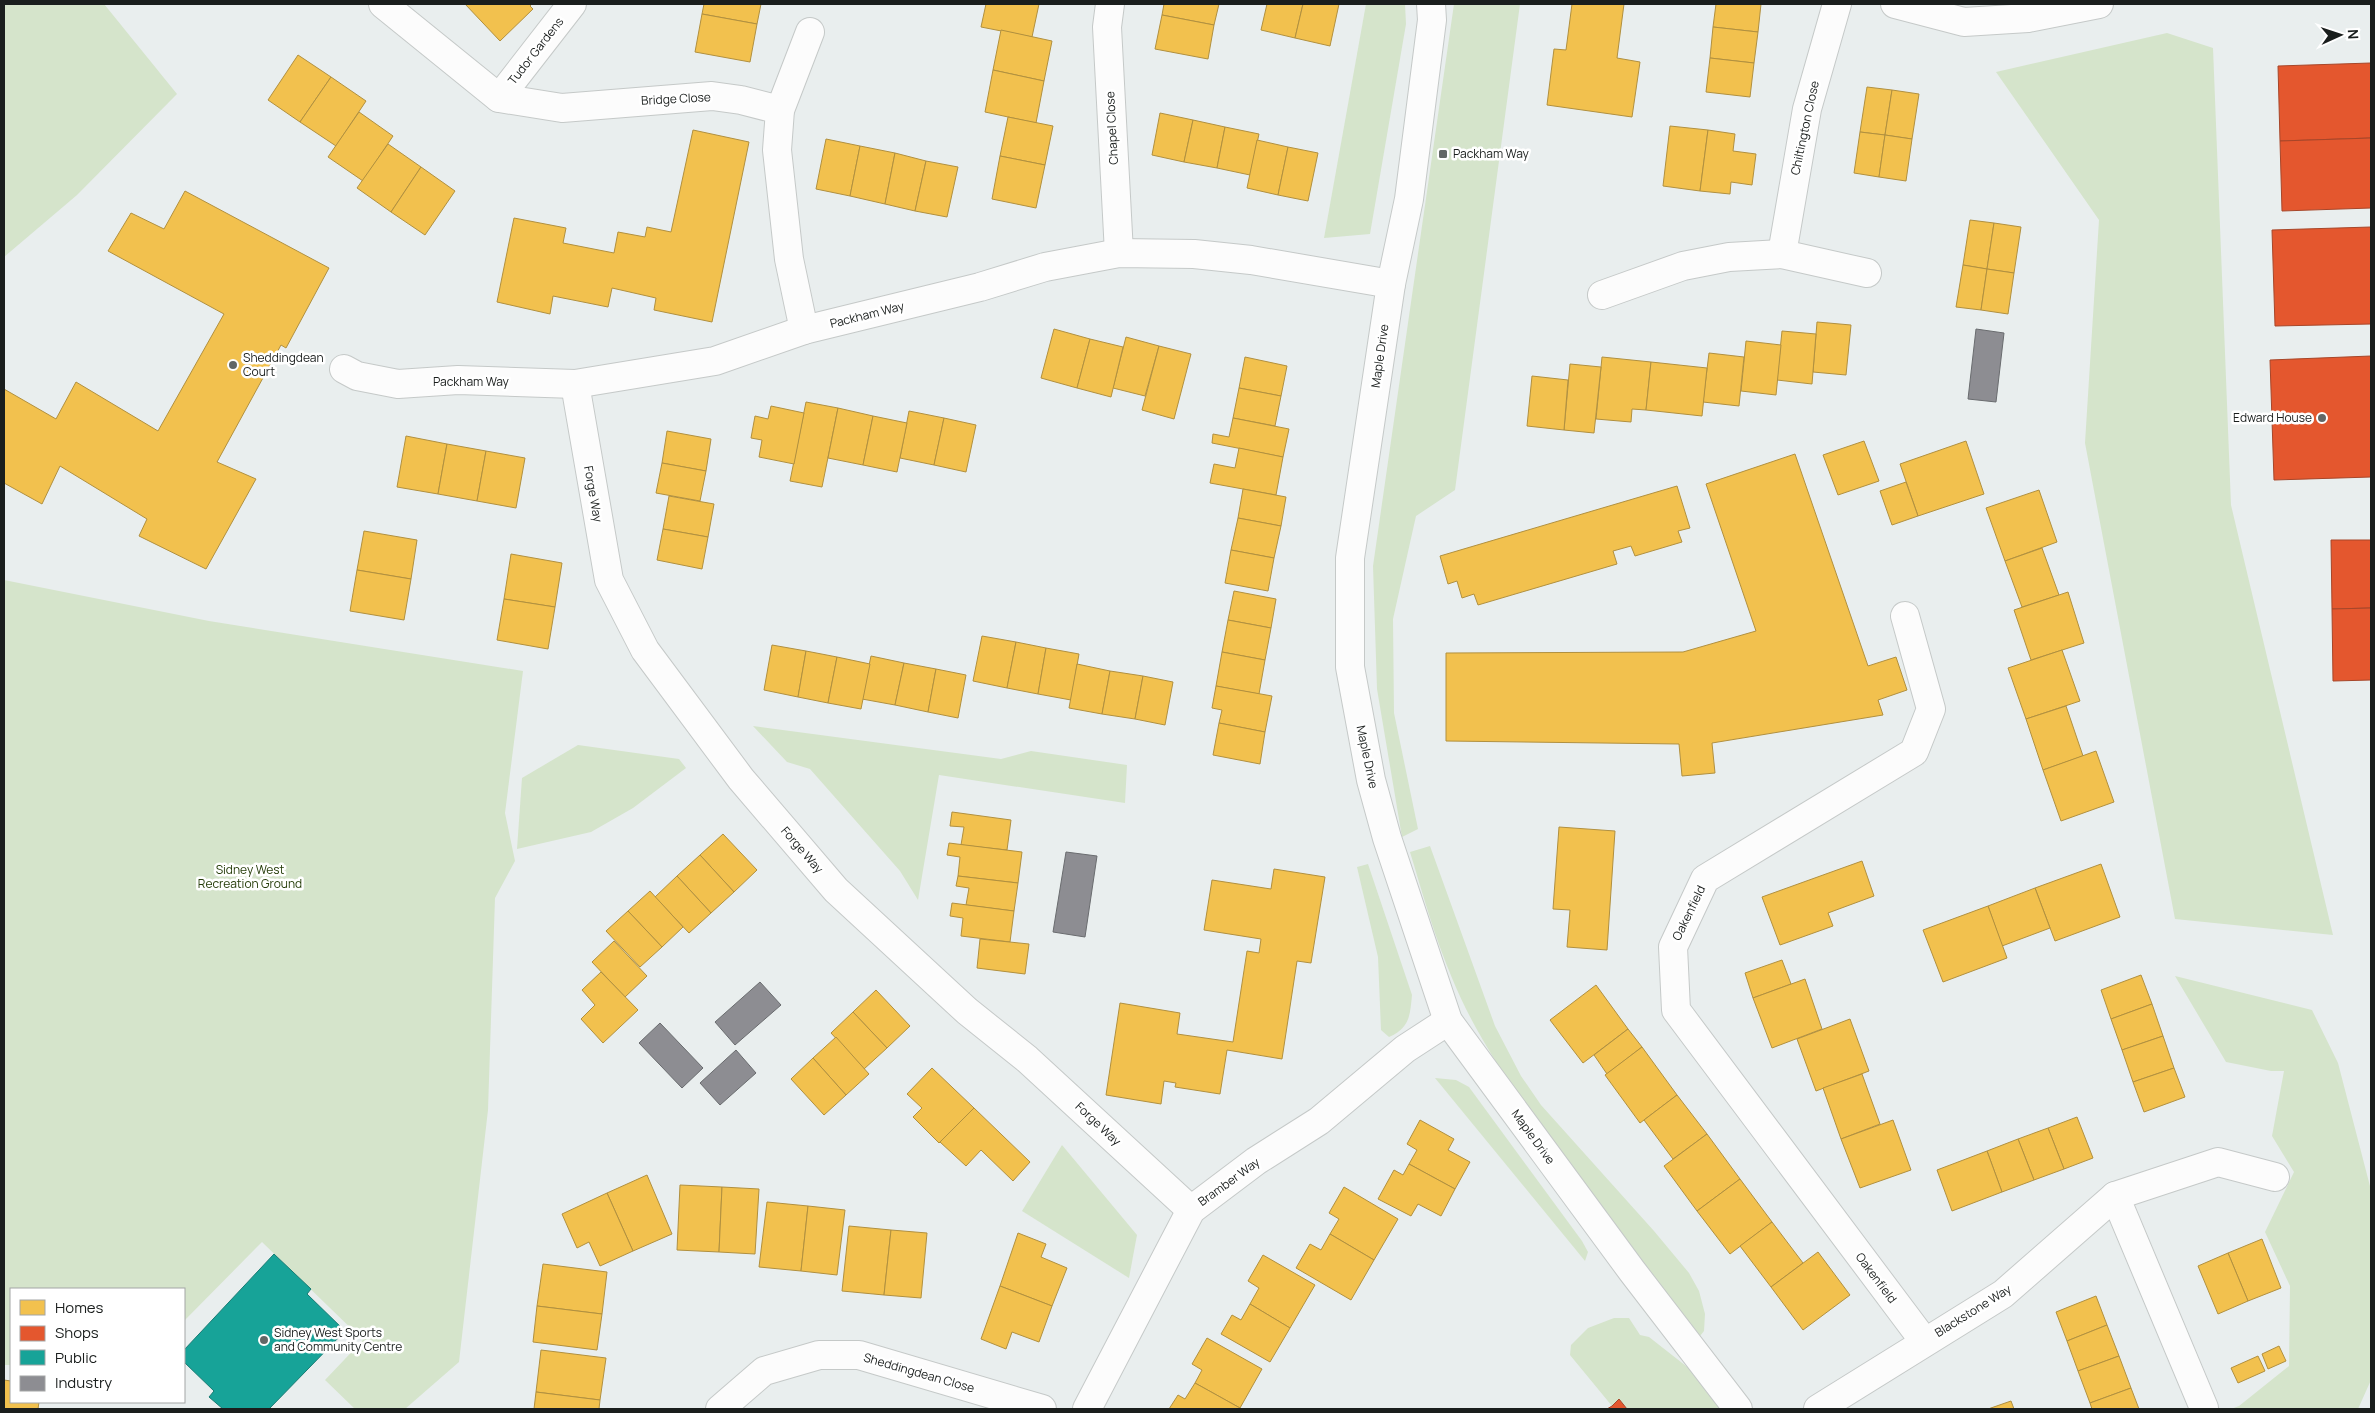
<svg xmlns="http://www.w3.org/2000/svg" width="2375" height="1413" font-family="Manrope,sans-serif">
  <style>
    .green { fill: #d5e4cb }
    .homes { fill: #f2c14e; stroke: #b1903f }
    .shops { fill: #e4572e; stroke: #a74629 }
    .public { fill: #17a398; stroke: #187b73 }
    .industry { fill: #8d8d92; stroke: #6a6c6f }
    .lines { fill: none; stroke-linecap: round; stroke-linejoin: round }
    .minor-casing { stroke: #c5c9c8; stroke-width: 30 }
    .minor { stroke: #fcfcfc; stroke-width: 28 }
    .poi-dot { fill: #626766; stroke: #fff; stroke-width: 2 }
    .labels { text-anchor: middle; stroke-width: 5; stroke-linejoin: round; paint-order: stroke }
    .street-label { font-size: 12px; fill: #1a1e1d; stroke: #fff }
    .poi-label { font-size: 12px; fill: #1a1e1d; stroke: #fff; text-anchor: start }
    .park-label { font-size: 12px; fill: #263d0a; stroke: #fff }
  </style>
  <rect width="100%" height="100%" fill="#e9eeee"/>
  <g class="green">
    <polygon points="4,4 104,4 177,94 77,195 4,257"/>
    <polygon points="1366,4 1405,4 1406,24 1370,234 1324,238"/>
    <polygon points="1454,4 1520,4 1455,490 1416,516 1393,619 1394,713 1418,829 1402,837 1377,689 1373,566"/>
    <polygon points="2167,33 2213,48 2231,505 2333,935 2175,919 2085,443 2099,220 1996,72"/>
    <polygon points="4,580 209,621 523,671 505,813 515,861 495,898 488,1110 459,1362 405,1409 355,1409 325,1380 363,1340 262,1242 184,1321 184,1289 11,1289 11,1365 4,1365"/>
    <polygon points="753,726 1001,759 1031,751 1127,765 1125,803 939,775 918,900 900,871 810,769 787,762"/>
    <polygon points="578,745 679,759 686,768 633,808 591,832 517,849 522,778"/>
    <path d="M 1430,846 L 1495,1026 L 1521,1076 L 1541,1105 L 1654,1231 L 1689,1273 L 1699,1291 L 1705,1314 L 1704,1331 L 1700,1336 C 1653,1277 1608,1218 1564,1158 C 1522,1102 1479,1044 1452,978 C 1435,938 1423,895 1410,852 Z"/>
    <path d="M 1368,864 L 1412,995 C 1410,1015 1410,1028 1389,1037 L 1381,1030 L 1378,957 L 1357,867 Z"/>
    <polygon points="2175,976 2312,1010 2338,1063 2371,1190 2371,1380 2358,1409 2231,1409 2239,1406 2289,1366 2290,1286 2265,1232 2294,1172 2272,1136 2284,1071 2271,1071 2226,1062"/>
    <polygon points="1435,1078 1456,1080 1469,1087 1582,1241 1588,1252 1585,1261"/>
    <polygon points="1062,1145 1137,1235 1129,1278 1022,1211"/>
    <polygon points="1614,1318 1629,1318 1640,1335 1649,1337 1700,1377 1723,1409 1627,1409 1619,1399 1612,1406 1570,1355 1571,1345 1588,1328"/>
  </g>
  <g class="homes">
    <polygon points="465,4 532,4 530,6 533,9 500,41"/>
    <polygon points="704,4 761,4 757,24 702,14"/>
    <polygon points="986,4 1039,4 1032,37 981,27"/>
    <polygon points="1164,4 1219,4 1214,25 1162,15"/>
    <polygon points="1267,4 1303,4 1295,38 1261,30"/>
    <polygon points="1303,4 1339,4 1330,46 1295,38"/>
    <polygon points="1572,4 1624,4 1617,58 1640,62 1632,117 1547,105 1554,49 1566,50"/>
    <polygon points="1716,4 1761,4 1758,32 1713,27"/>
    <polygon points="702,14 757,24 750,62 695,52"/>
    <polygon points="1162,15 1214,25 1208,59 1155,49"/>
    <polygon points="1713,27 1758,32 1754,63 1710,58"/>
    <polygon points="1001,30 1052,41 1044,81 993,70"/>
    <polygon points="298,55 331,77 300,122 268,100"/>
    <polygon points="1710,58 1754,63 1750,97 1706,92"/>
    <polygon points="993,70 1044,81 1036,123 985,112"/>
    <polygon points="331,77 366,101 336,146 300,122"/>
    <polygon points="1867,87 1892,90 1885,135 1860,132"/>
    <polygon points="1892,90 1919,94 1912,139 1885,135"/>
    <polygon points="359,112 393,136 363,181 328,157"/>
    <polygon points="1160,113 1193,120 1184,162 1152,155"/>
    <polygon points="1008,117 1053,126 1045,165 1000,156"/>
    <polygon points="1193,120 1225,127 1217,168 1184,162"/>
    <polygon points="1670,126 1708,130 1700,191 1663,186"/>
    <polygon points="1225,127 1259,134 1250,175 1217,168"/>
    <polygon points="693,130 749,142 712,322 654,310 656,298 612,288 608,307 553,296 550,314 497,302 514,218 566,228 563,243 614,253 618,232 645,237 647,227 671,232"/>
    <polygon points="1708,130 1735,134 1733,151 1756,154 1752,185 1731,182 1730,194 1700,191"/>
    <polygon points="1860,132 1885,135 1879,177 1854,173"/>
    <polygon points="1885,135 1912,139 1906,181 1879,177"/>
    <polygon points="826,139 860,146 850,196 816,189"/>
    <polygon points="1257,140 1288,147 1278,195 1247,188"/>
    <polygon points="388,144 421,167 391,212 357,188"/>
    <polygon points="860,146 895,153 885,204 850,196"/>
    <polygon points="1288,147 1318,153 1308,201 1278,195"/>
    <polygon points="895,153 926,161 915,211 885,204"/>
    <polygon points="1000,156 1045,165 1036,208 992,199"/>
    <polygon points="926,161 958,167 947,217 915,211"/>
    <polygon points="421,167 455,191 425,235 391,212"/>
    <polygon points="185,191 329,268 286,348 281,345 217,462 256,479 206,569 139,536 147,519 60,466 42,504 4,483 4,389 56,419 76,382 158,431 224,314 108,251 131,213 164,229"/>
    <polygon points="1970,220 1994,223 1987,269 1963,265"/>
    <polygon points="1994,223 2021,227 2014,273 1987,269"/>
    <polygon points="1963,265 1987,269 1981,310 1956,307"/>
    <polygon points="1987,269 2014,273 2008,314 1981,310"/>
    <polygon points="1817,322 1851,325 1846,375 1813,372"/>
    <polygon points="1054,329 1090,339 1077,388 1041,378"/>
    <polygon points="1782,331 1816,334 1812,384 1777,380"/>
    <polygon points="1126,337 1159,346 1145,396 1113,388"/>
    <polygon points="1090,339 1123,347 1111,397 1077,388"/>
    <polygon points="1746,341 1781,345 1776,395 1741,391"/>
    <polygon points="1159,346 1191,354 1174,419 1142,410"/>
    <polygon points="1709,353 1744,357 1739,406 1703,402"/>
    <polygon points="1245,357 1287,366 1281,396 1239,388"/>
    <polygon points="1602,357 1651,362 1646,410 1632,409 1631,422 1596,419"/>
    <polygon points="1651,362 1707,368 1702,416 1646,410"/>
    <polygon points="1570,364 1601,367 1594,433 1564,430"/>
    <polygon points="1532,376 1568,380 1564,430 1527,426"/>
    <polygon points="1239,388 1281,396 1275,426 1233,418"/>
    <polygon points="806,402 838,408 822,487 790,481"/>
    <polygon points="771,406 804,413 794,464 759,457 762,440 751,438 755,416 768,419"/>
    <polygon points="838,408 873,416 863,465 828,458"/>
    <polygon points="909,411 944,418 934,465 900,458"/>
    <polygon points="873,416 907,423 897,472 863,465"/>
    <polygon points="944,418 976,425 966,472 934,465"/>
    <polygon points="1233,418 1289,429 1283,457 1212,443 1213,434 1229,437"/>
    <polygon points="667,431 711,439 706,471 662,463"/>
    <polygon points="406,436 447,444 438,494 397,487"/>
    <polygon points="1864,441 1879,481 1838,495 1823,455"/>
    <polygon points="1966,441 1984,494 1918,516 1900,464"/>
    <polygon points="447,444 486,451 477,501 438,494"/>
    <polygon points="1239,448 1283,457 1276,495 1210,483 1214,464 1235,468"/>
    <polygon points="486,451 525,458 516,508 477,501"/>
    <polygon points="1795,454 1868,666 1896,657 1907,690 1878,700 1883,715 1712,743 1715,773 1682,776 1679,744 1446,741 1446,653 1683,652 1756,631 1706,484"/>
    <polygon points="662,463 706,471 700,501 656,493"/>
    <polygon points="1906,482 1918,516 1892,525 1880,491"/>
    <polygon points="1677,486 1690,528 1678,531 1682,542 1635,556 1631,546 1613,551 1617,564 1478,605 1474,594 1462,598 1457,581 1448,584 1440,556"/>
    <polygon points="1243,489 1286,497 1281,526 1238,518"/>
    <polygon points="2039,490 2057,542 2005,561 1986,508"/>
    <polygon points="669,496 714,504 708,537 663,529"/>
    <polygon points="1238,518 1281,526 1274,558 1231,550"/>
    <polygon points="663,529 708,537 702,569 657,560"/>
    <polygon points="364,531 417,540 411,579 357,570"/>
    <polygon points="2042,548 2059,595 2022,607 2005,561"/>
    <polygon points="1231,550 1274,558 1268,591 1225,583"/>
    <polygon points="511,554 562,563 555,607 504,599"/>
    <polygon points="357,570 411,579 404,620 350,611"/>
    <polygon points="1234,591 1276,599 1271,628 1228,620"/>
    <polygon points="2068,592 2084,643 2031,660 2014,610"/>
    <polygon points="504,599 555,607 548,649 497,640"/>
    <polygon points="1228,620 1271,628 1265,660 1222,652"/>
    <polygon points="982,636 1016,642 1007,688 973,681"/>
    <polygon points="1016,642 1046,648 1038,694 1007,688"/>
    <polygon points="772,645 806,651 798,697 764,690"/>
    <polygon points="1046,648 1079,654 1071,700 1038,694"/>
    <polygon points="2062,650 2080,701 2026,719 2008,668"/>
    <polygon points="806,651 837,657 828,703 798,697"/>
    <polygon points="1222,652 1265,660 1259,694 1216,686"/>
    <polygon points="871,656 904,663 895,705 862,699"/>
    <polygon points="837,657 870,664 861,709 828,703"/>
    <polygon points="904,663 936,669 928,712 895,705"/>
    <polygon points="1077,664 1110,671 1102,714 1069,708"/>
    <polygon points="936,669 966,675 958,718 928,712"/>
    <polygon points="1110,671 1143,676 1135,719 1102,714"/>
    <polygon points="1143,676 1173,682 1165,725 1135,719"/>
    <polygon points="1216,686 1272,696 1265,732 1219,723 1222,710 1212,708"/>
    <polygon points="2066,706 2083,756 2043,770 2026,719"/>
    <polygon points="1219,723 1265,732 1260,764 1213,755"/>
    <polygon points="2096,751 2114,802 2061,821 2043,770"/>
    <polygon points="952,812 1011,820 1007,850 961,845 964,827 950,826"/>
    <polygon points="1559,827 1615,831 1607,950 1567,947 1570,910 1553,909"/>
    <polygon points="723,834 757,870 734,892 700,855"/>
    <polygon points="949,843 1022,852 1018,883 958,876 960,857 947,855"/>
    <polygon points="700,855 734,892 711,913 677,876"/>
    <polygon points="1862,861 1874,896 1828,913 1833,926 1780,945 1762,897"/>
    <polygon points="2101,864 2120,917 2055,941 2035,888"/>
    <polygon points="1274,869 1325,877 1311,963 1297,961 1282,1059 1227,1050 1220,1094 1175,1087 1176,1083 1164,1081 1161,1104 1106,1095 1120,1003 1180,1013 1177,1034 1233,1042 1247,951 1259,953 1261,939 1204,930 1212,880 1271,889"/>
    <polygon points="677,876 711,913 689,933 655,897"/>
    <polygon points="958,876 1018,883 1014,911 966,905 969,888 956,886"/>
    <polygon points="2035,888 2050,928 2002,946 1988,906"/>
    <polygon points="650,891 683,927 662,947 628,911"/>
    <polygon points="952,903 1014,911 1010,942 961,936 963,918 950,916"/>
    <polygon points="1988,906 2007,958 1943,982 1923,930"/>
    <polygon points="628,911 662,947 640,967 606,931"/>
    <polygon points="980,939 1029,944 1025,974 977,968"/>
    <polygon points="614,941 647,976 625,997 592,962"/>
    <polygon points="1782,960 1791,984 1753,998 1745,973"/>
    <polygon points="601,972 638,1010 603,1043 581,1019 595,1005 582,990"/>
    <polygon points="2141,975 2152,1004 2111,1019 2101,990"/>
    <polygon points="1805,979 1822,1029 1772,1048 1753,998"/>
    <polygon points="1596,985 1628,1029 1583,1063 1550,1020"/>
    <polygon points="876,990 910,1026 887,1048 853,1012"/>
    <polygon points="2152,1004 2163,1036 2122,1050 2111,1019"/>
    <polygon points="853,1012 887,1048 864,1069 831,1033"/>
    <polygon points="1850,1019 1869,1071 1816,1091 1797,1039"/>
    <polygon points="1628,1029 1642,1047 1607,1074 1594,1055"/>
    <polygon points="2163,1036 2174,1068 2133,1082 2122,1050"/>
    <polygon points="836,1037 869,1074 846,1095 813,1058"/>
    <polygon points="1642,1047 1677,1095 1640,1123 1605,1075"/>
    <polygon points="813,1058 846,1095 824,1115 791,1079"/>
    <polygon points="932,1068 974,1108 939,1143 913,1117 922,1108 907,1094"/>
    <polygon points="2174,1068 2185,1097 2144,1112 2133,1082"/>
    <polygon points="1862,1074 1880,1124 1841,1139 1823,1088"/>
    <polygon points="1677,1095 1707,1134 1673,1159 1644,1120"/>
    <polygon points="974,1108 1030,1162 1013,1181 981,1150 966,1166 940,1142"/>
    <polygon points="2077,1117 2093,1158 2064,1169 2048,1128"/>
    <polygon points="1420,1120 1454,1139 1448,1150 1470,1162 1455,1189 1409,1164 1417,1150 1407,1144"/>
    <polygon points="1893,1120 1911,1170 1860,1188 1841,1139"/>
    <polygon points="2048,1128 2064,1169 2034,1180 2018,1139"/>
    <polygon points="1707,1134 1740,1179 1697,1211 1664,1166"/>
    <polygon points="2018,1139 2034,1180 2002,1192 1987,1151"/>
    <polygon points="1987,1151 2002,1192 1952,1211 1937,1170"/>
    <polygon points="1409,1164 1455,1189 1441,1216 1418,1204 1411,1216 1378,1199 1394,1170 1403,1175"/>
    <polygon points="647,1175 672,1234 633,1251 607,1193"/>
    <polygon points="1740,1179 1772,1222 1730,1254 1697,1211"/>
    <polygon points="680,1185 722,1187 719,1252 677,1250"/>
    <polygon points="722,1187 759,1189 755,1254 719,1252"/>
    <polygon points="1344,1187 1398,1219 1374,1260 1330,1234 1339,1219 1329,1213"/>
    <polygon points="607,1193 633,1251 600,1266 589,1242 577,1248 562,1214"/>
    <polygon points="767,1202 808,1206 801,1271 759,1267"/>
    <polygon points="808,1206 845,1210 837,1275 801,1271"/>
    <polygon points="1772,1222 1803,1263 1771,1287 1740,1246"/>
    <polygon points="849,1226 891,1230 884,1295 842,1291"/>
    <polygon points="891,1230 927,1233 921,1298 884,1295"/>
    <polygon points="1018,1233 1046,1244 1041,1257 1067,1268 1052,1306 1000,1286"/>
    <polygon points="1330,1234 1374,1260 1351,1300 1296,1268 1310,1244 1321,1250"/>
    <polygon points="2262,1239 2281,1288 2248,1301 2228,1253"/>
    <polygon points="1818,1252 1850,1295 1803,1330 1771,1287"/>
    <polygon points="2228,1253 2248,1301 2218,1314 2198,1266"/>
    <polygon points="1263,1255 1315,1285 1290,1328 1250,1304 1259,1288 1248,1281"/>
    <polygon points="543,1264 607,1272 602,1314 537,1306"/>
    <polygon points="1000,1286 1052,1306 1039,1342 1012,1332 1006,1349 981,1339"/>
    <polygon points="2096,1296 2107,1325 2067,1341 2056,1312"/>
    <polygon points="1250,1304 1290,1328 1270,1362 1221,1334 1232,1315 1241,1320"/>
    <polygon points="537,1306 602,1314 597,1350 533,1342"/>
    <polygon points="2107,1325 2119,1356 2078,1371 2067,1341"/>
    <polygon points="1207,1338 1262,1369 1240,1408 1195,1383 1202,1370 1192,1364"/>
    <polygon points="2279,1346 2286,1361 2268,1369 2262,1354"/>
    <polygon points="541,1350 606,1358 600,1400 536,1392"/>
    <polygon points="2119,1356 2131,1388 2090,1403 2078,1371"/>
    <polygon points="2258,1356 2265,1371 2238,1383 2231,1368"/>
    <polygon points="4,1380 11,1381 11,1402 39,1402 38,1409 4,1409"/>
    <polygon points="1195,1383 1240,1408 1239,1409 1169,1409 1178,1395 1185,1399"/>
    <polygon points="2131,1388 2139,1409 2092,1409 2090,1403"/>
    <polygon points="536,1392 600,1400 599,1409 534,1409"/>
    <polygon points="2011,1401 2014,1409 1988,1409"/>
  </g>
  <g class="shops">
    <polygon points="2371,63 2371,138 2280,141 2278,66"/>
    <polygon points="2371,138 2371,208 2282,211 2280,141"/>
    <polygon points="2371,227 2371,324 2275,326 2272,230"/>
    <polygon points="2371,356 2371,477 2274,480 2270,360"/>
    <polygon points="2331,540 2371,540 2371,608 2332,609"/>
    <polygon points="2371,608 2371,680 2333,681 2332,609"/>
    <polygon points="1619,1399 1627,1409 1607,1409 1612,1406"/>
  </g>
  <polygon class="public" points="274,1254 311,1289 307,1294 345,1331 269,1409 223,1409 209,1397 214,1391 184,1362 184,1350"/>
  <g class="industry">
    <polygon points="1976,329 2004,333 1996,402 1968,399"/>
    <polygon points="1066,852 1097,856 1085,937 1053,932"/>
    <polygon points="760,982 781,1005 735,1045 715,1022"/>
    <polygon points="660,1023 703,1068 682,1088 639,1043"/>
    <polygon points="736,1050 756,1073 720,1105 700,1083"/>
  </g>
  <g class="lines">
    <g class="minor-casing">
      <g id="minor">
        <polyline points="383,4 499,98 562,108 712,96 741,100 780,110"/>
        <polyline points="1110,4 1107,27 1119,253"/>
        <polyline points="1431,4 1432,20 1409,199 1391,284 1350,558 1350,667 1371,780 1387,838 1448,1021 1632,1271 1738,1409"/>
        <polyline points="1837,4 1807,109 1782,254 1867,273"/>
        <polyline points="1895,4 1964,22 2028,18 2099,4"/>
        <polyline points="499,98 572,4"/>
        <polyline points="1602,295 1683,266 1729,257 1782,254"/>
        <polyline points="804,330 789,259 777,150 780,110 810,32"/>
        <polyline points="344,369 357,376 398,384 458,380 575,384 715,361 804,330 980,287 1045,267 1119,253 1194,254 1251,260 1391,284"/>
        <polyline points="575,384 609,580 645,650 741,779 836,890 967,1011 1027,1059 1191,1210"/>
        <polyline points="1905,616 1931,709 1914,752 1705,879 1673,947 1676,1010 1924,1341"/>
        <polyline points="2115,1196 2204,1408"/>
        <polyline points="720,1409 764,1371 819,1355 859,1355 1042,1409"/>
        <polyline points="1087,1409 1191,1210 1256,1161 1319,1121 1405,1049 1448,1021"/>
        <polyline points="1818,1409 2003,1294 2115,1196 2218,1162 2275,1177"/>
      </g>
    </g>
    <use href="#minor" class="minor"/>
  </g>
  <g class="poi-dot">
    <rect x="1438" y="149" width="10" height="10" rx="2.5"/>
    <circle cx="233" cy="365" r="5"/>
    <circle cx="2322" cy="418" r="5"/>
    <circle cx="264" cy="1340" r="5"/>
  </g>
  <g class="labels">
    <g class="street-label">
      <text transform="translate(536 51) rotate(-52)" y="4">Tudor Gardens</text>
      <text transform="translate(676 99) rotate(-3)" y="4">Bridge Close</text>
      <text transform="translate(1112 128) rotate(-93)" y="4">Chapel Close</text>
      <text transform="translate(1805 128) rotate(-78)" y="4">Chiltington Close</text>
      <text transform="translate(867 315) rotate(-14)" y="4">Packham Way</text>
      <text transform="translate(1380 356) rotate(-82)" y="4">Maple Drive</text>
      <text x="471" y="386">Packham Way</text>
      <text transform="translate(593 494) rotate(80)" y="4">Forge Way</text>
      <text transform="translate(1367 757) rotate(78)" y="4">Maple Drive</text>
      <text transform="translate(802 850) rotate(49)" y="4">Forge Way</text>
      <text transform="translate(1689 913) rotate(-64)" y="4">Oakenfield</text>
      <text transform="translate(1098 1124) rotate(43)" y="4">Forge Way</text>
      <text transform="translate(1533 1137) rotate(54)" y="4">Maple Drive</text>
      <text transform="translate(1229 1182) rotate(-36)" y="4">Bramber Way</text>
      <text transform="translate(1876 1278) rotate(53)" y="4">Oakenfield</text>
      <text transform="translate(1973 1311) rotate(-32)" y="4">Blackstone Way</text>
      <text transform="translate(919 1373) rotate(16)" y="4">Sheddingdean Close</text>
    </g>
    <g class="poi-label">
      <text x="1453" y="158">Packham Way</text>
      <text x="243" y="362">Sheddingdean<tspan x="243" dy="14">Court</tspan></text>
      <text x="2312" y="422" text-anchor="end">Edward House</text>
      <text x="274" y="1337">Sidney West Sports<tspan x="274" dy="14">and Community Centre</tspan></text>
    </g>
    <g class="park-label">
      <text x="250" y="874">Sidney West<tspan x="250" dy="14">Recreation Ground</tspan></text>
    </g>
  </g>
  <rect width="2375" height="1413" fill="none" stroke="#1a1e1d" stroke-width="10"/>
  <rect x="10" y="1288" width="175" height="115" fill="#ffffff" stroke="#a3a5a5"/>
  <rect x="20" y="1300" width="25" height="15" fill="#f2c14e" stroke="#a3a5a5"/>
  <text x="55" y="1313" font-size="15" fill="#1a1e1d">Homes</text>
  <rect x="20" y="1326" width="25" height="15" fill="#e4572e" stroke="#a3a5a5"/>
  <text x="55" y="1338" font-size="15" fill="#1a1e1d">Shops</text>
  <rect x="20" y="1350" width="25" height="15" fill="#17a398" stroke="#a3a5a5"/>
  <text x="55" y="1363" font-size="15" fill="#1a1e1d">Public</text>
  <rect x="20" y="1376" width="25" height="15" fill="#8d8d92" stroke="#a3a5a5"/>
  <text x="55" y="1388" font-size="15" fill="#1a1e1d">Industry</text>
  <g transform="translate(2340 35) rotate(87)" stroke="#ffffff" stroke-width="4" paint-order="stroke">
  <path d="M0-4L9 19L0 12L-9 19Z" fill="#1a1e1d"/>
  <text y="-8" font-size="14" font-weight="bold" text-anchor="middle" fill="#1a1e1d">N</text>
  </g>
</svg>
